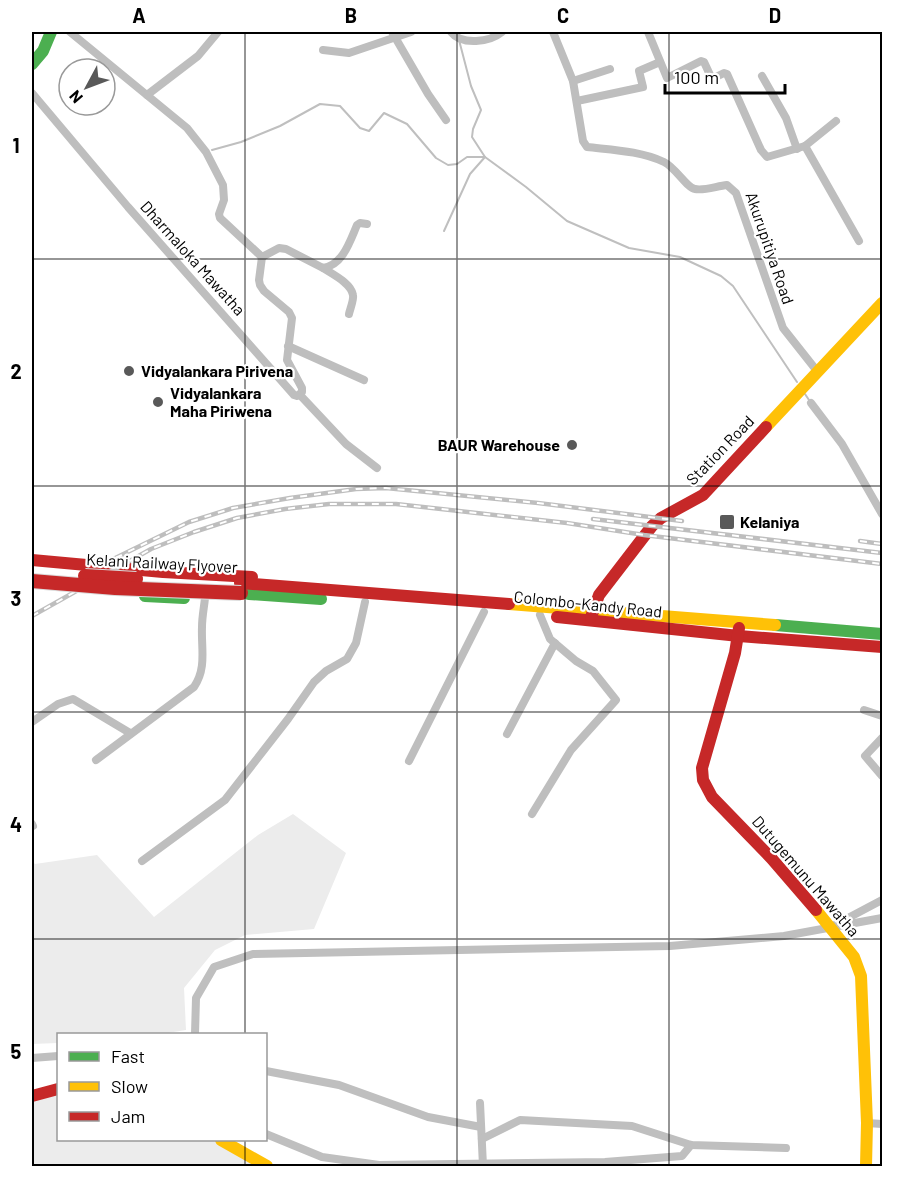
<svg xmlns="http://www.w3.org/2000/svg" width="914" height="1198" font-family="Barlow,sans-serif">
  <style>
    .green { fill: #ececec }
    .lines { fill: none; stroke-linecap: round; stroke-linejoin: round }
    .stream { stroke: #bfbfbf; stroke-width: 2 }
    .canal { stroke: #bfbfbf; stroke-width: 8 }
    .street { stroke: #bebebe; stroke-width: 8 }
    .fast { stroke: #4caf50; stroke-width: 12 }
    .slow { stroke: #ffc107; stroke-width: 12 }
    .jam { stroke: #c62828; stroke-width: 12 }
    .rail-casing { stroke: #bebebe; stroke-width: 4.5 }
    .rail { stroke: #fff; stroke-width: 2; stroke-dasharray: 7; stroke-linecap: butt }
    .jam-bridge-casing { stroke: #dbdbdb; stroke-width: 16; stroke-linecap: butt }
    .jam-bridge { stroke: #c62828; stroke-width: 14 }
    .grid { fill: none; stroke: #000; stroke-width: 1.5; stroke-opacity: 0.55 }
    .poi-dot { fill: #595959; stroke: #fff; stroke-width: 2 }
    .labels { text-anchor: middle; stroke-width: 4.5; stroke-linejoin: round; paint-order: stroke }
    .street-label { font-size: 16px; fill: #000; stroke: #fff }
    .poi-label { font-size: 16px; font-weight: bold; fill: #000; stroke: #fff; text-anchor: start }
    .neatline { fill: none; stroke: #000; stroke-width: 2 }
    .grid-label { font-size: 20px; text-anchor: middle; font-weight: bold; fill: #000 }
  </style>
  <rect width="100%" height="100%" fill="#fff"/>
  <g class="green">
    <polygon points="293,814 346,853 314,929 245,935 215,950 184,988 186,1030 161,1034 58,1034 58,1043 32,1044 32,861 35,864 97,855 154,917 258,835"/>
    <polygon points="58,1093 58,1140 214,1140 257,1166 32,1166 32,1101"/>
  </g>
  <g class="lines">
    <g class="stream">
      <polyline points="459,40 471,86 481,110 473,129 472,137 485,157 526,187 567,221 629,248 680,257 721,276 733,286 797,382"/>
      <polyline points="212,150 241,142 280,126 320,104 340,106 360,128 369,131 384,113 407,124 436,158 448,165 457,164 467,157 485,157"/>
      <polyline points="444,231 470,174 485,157"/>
      <polyline points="805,394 811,403"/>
    </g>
    <g class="canal">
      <polyline points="811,403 842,444 882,514"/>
      <polyline points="195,1034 196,998 214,967 253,954 670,946 784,936 882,918"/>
      <polyline points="32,1058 58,1056"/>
      <polyline points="266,1071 339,1085 428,1117 481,1127"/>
      <polyline points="480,1103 483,1166"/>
      <polyline points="266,1134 322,1157 379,1165 605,1162 682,1156 691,1145"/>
      <polyline points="482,1139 520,1120 632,1126 691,1145 786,1148"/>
    </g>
    <g class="street">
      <polyline points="70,32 187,128 206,152 223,185 224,200 219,214 220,218 262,257"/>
      <polyline points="392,32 428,94 446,120"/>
      <path d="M 451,32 C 462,46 490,42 502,32"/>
      <path d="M 553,32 L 573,81 L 583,141 L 587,147 C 613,150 641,151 664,162 C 676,168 687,188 695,189 C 704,191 717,186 727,185 L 736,193 L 783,328 L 817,371"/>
      <polyline points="648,32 667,78 701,61 704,62 711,77 716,77 724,73 727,74 761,150 767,157 805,146 836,121"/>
      <polyline points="323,50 349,53 411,32"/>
      <polyline points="762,76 786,118 797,149"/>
      <polyline points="573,81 610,69"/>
      <polyline points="32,93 128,207 294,395 297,396 302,392 302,388 287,360 292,318 289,312 264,291 260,285 259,280 262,257"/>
      <polyline points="147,95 198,56 218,32"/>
      <polyline points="577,101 643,87 639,71 660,62"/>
      <polyline points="805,146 859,241"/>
      <path d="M 262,257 L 279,248 L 286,249 L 323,268 C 343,265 350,241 357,225 L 360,223 L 367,224"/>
      <path d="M 323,268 C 332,274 351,283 353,295 C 354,300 350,309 349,314"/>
      <polyline points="288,346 364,380"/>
      <polyline points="300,395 346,444 377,468"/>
      <polyline points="864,710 882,716"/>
      <polyline points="32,722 58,704 73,699 130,733"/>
      <polyline points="507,734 555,643"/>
      <polyline points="882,738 865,756 882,776"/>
      <path d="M 96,760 L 194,687 C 207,668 201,648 202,627 C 202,617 204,608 205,598"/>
      <polyline points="409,761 484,612"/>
      <polyline points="532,814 571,750 616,700 593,671 576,661 550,639 540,615"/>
      <polyline points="32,824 33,826"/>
      <polyline points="142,861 225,800 288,719 314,682 326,671 347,659 356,643 365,602"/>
      <polyline points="831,927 882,900"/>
      <polyline points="867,1123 882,1124"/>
    </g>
    <g class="fast">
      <polyline points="32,64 43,51 51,32"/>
      <polyline points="249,594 321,599"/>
      <polyline points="145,596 184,598"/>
      <polyline points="775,625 882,634"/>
    </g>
    <g class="slow">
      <polyline points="766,427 882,303"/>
      <polyline points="509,604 775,625"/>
      <polyline points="816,910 854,957 861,976 867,1123 866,1166"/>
      <polyline points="221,1140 267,1166"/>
    </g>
    <g class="jam">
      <polyline points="32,560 163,572 252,577"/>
      <polyline points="240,583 509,604"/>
      <polyline points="557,617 739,636 882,647"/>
      <polyline points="591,617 599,595 652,526 661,518 703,495 766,427"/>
      <polyline points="739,628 735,653 702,768 703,780 712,797 772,859 816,910"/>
      <polyline points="32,1096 58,1089"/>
    </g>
    <g class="rail-casing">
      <g id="rail">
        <polyline points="593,519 882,553"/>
        <polyline points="860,541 882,544"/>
        <polyline points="103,564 189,522 233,508 290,498 356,489 386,488 538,503 682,521"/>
        <polyline points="32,616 151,549 194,532 237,518 285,509 329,504 396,504 567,523 644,535 882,564"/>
      </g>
    </g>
    <use href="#rail" class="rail"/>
    <g class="jam-bridge-casing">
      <g id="jam-bridge">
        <polyline points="85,576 136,579"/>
        <polyline points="32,581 115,588 241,593"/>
      </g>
    </g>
    <use href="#jam-bridge" class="jam-bridge"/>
  </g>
  <path class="grid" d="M 245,32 L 245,1034M 457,32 L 457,1166M 669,32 L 669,1166M 32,259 L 882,259M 32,486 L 882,486M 32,712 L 882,712M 32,939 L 882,939M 245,1140 L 245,1166"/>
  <g class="poi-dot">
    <circle cx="129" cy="371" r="6"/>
    <circle cx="158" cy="402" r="6"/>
    <circle cx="572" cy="445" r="6"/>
    <rect x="719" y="514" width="16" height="16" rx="3"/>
  </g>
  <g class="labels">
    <g class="street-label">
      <text transform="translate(770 248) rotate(71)" y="6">Akurupitiya Road</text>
      <text transform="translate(193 258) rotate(48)" y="6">Dharmaloka Mawatha</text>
      <text transform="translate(720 450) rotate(-46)" y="6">Station Road</text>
      <text transform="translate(162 563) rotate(3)" y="6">Kelani Railway Flyover</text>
      <text transform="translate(588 604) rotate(6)" y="6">Colombo-Kandy Road</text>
      <text transform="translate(806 876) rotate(49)" y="6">Dutugemunu Mawatha</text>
    </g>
    <g class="poi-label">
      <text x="141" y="377">Vidyalankara Pirivena</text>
      <text x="170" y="399">Vidyalankara<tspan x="170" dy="18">Maha Piriwena</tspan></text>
      <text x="560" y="451" text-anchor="end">BAUR Warehouse</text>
      <text x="740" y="528">Kelaniya</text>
    </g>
  </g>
  <rect width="914" height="1198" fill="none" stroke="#ffffff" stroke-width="66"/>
  <rect x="57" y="1033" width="210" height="108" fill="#ffffff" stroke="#999999" stroke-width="1.5"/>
  <rect x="69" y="1052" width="30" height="9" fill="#4caf50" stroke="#999999" stroke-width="1.5"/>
  <text x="111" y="1063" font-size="18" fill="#000000">Fast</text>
  <rect x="69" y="1082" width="30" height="9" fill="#ffc107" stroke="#999999" stroke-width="1.5"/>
  <text x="111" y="1093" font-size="18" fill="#000000">Slow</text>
  <rect x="69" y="1112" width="30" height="9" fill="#c62828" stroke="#999999" stroke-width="1.5"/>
  <text x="111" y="1123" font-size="18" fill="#000000">Jam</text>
  <g transform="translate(87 87) rotate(229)"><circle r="28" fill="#ffffff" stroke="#999999" stroke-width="1.5"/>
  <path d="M0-4.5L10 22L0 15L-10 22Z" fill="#595959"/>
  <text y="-9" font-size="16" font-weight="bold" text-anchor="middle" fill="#000000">N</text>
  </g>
  <path d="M665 84v9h120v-9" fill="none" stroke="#000000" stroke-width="3"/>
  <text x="674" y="84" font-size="18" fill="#000000" stroke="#ffffff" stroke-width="4.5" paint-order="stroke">100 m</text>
  <rect x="33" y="33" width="848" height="1132" class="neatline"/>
  <g class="grid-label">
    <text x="139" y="23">A</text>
    <text x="351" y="23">B</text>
    <text x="563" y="23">C</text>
    <text x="775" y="23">D</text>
    <text x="16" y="153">1</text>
    <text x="16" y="379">2</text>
    <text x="16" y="606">3</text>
    <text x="16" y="832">4</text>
    <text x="16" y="1059">5</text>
  </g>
</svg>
